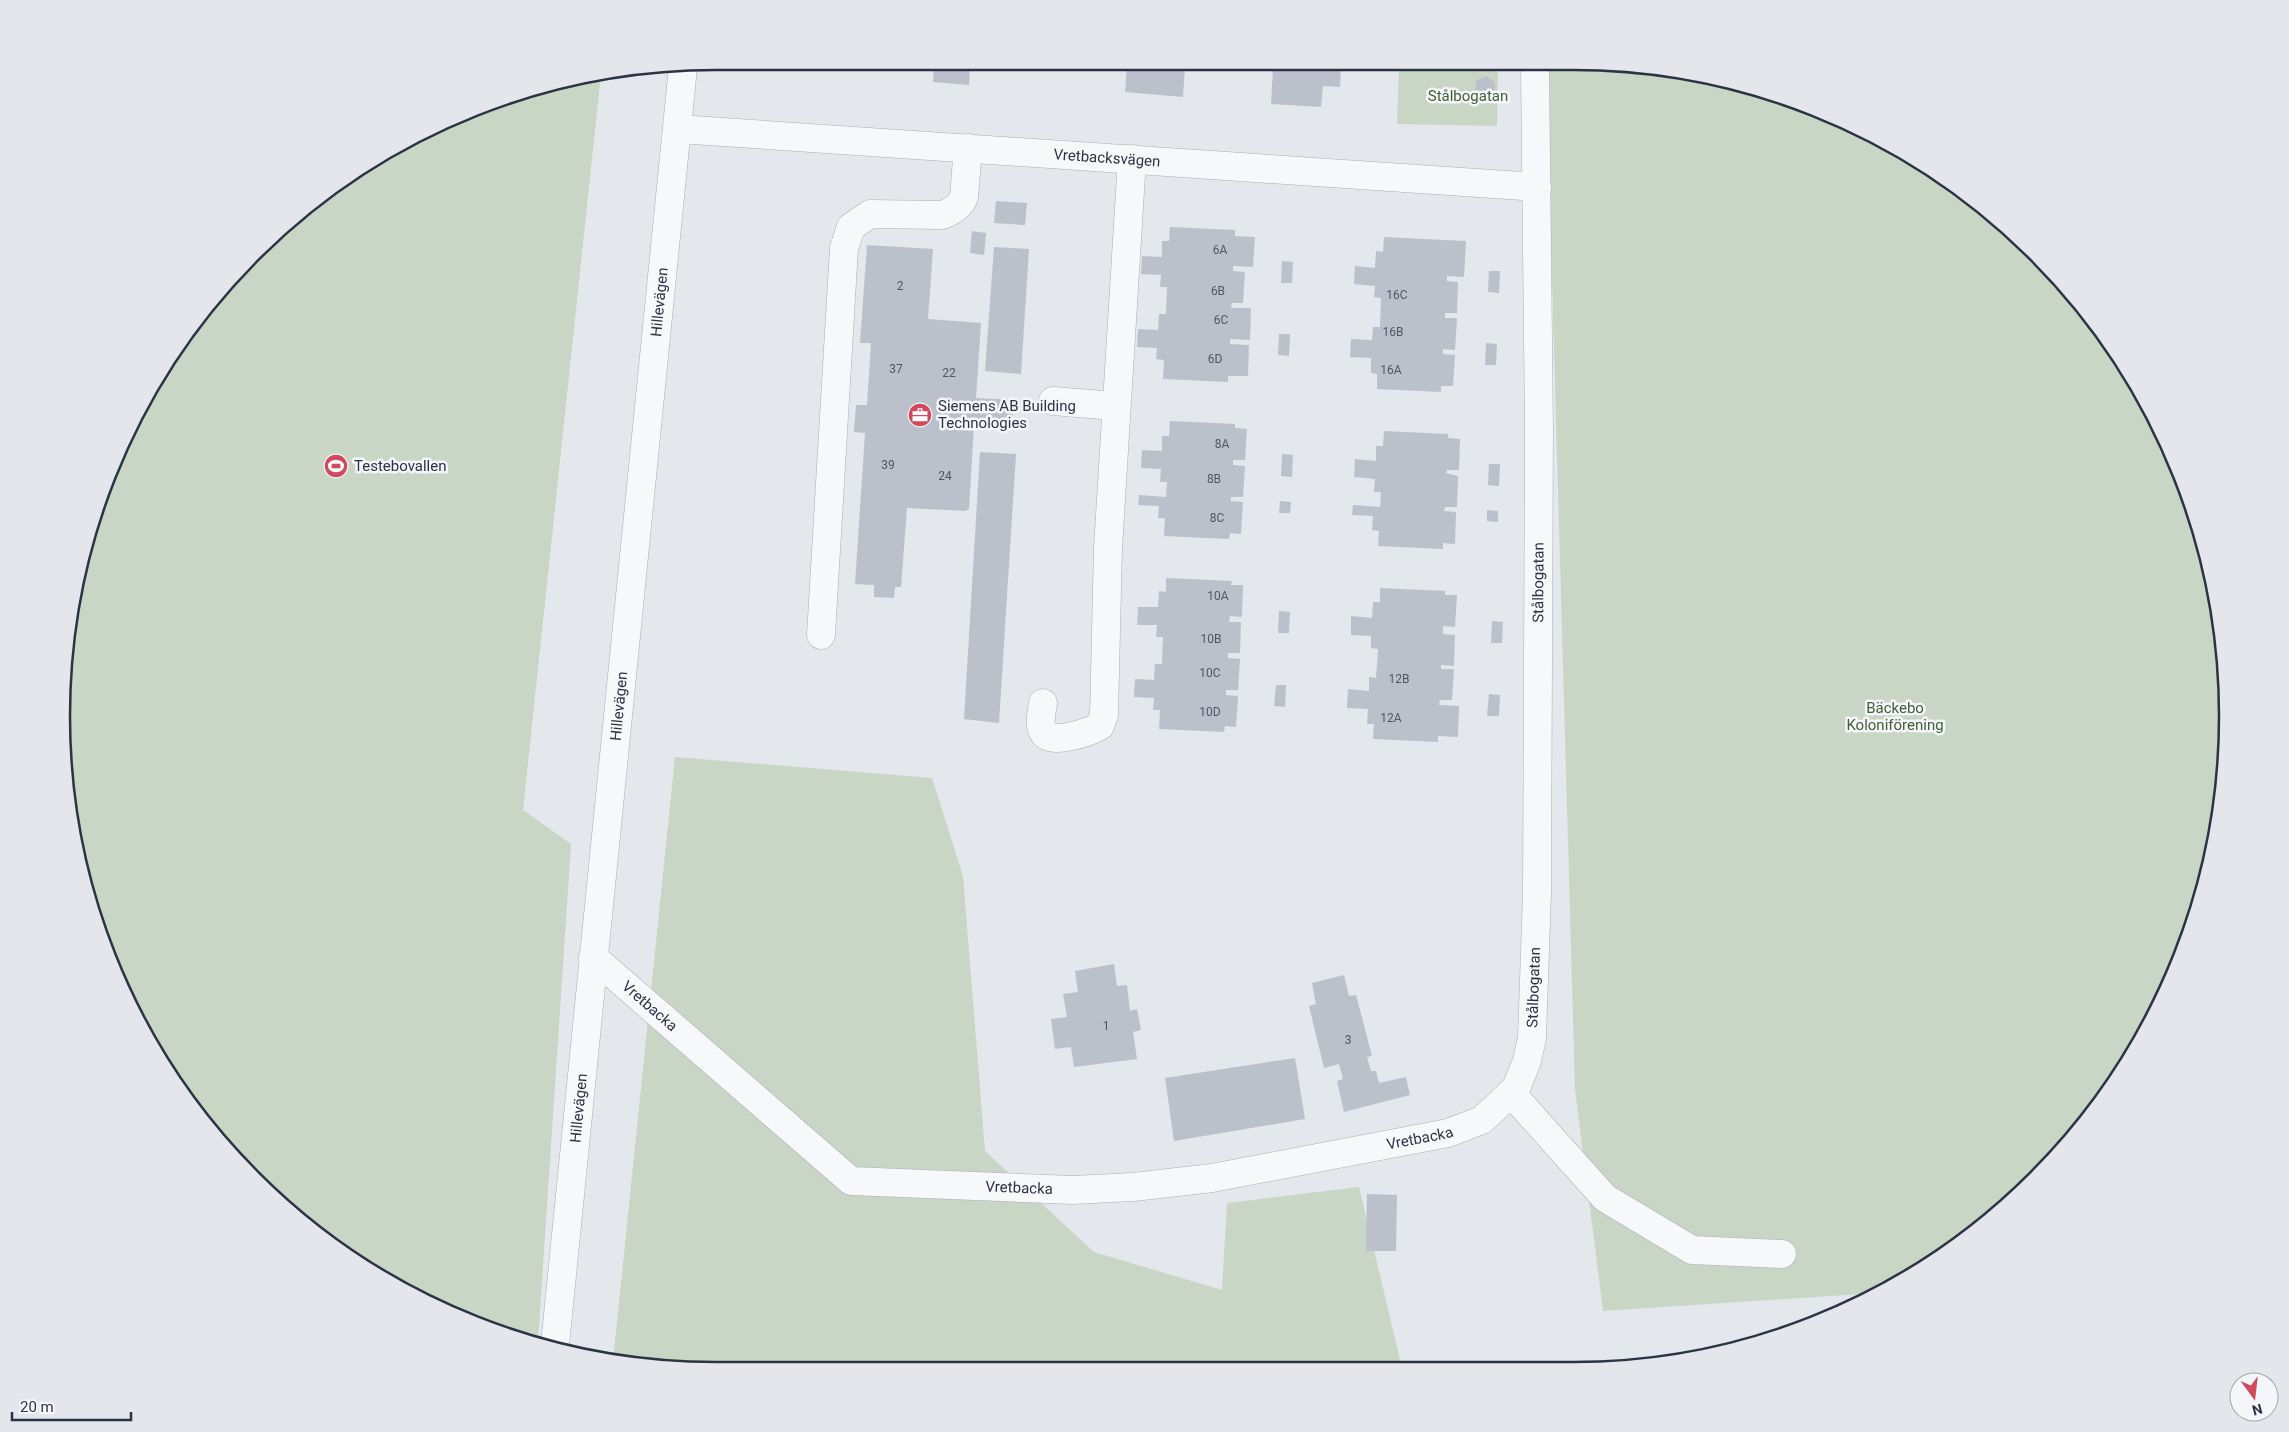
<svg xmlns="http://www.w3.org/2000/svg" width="2289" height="1432" font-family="Roboto,sans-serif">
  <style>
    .green { fill: #c9d6c5 }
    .building { fill: #bbc0ca }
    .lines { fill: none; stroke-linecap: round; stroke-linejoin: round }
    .minor-casing { stroke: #a9aeb7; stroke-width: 29 }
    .minor { stroke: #f7f8fa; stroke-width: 28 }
    .labels { text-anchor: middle; stroke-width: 5; stroke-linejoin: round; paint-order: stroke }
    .number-label { font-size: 12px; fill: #4f5766 }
    .park-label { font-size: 15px; fill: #3f6138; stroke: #f4f6f9 }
    .street-label { font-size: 15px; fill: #2b3445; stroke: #f4f6f9 }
    .poi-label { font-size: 15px; fill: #2b3445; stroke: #f4f6f9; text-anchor: start }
    .rim { fill: none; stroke: #2b3445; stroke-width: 2.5 }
  </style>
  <rect width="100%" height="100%" fill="#e4e7ec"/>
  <g class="green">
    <polygon points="1399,67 1498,67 1497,126 1397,124"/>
    <polygon points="1546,67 1658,67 1823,111 1971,196 2065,284 2140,388 2193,505 2222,630 2226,759 2206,885 2160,1005 2093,1114 2005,1208 1900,1283 1877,1293 1603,1311 1575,1089"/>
    <polygon points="601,74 523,810 571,844 538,1340 466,1321 318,1236 253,1179 172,1080 96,926 67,802 61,716 67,630 96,506 129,426 196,318 318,196 426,129 506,96"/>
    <polygon points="675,757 932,778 963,876 985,1151 1094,1252 1222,1290 1227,1203 1359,1187 1402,1368 631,1365 613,1361"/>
  </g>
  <g class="building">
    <polygon points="934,67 970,67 969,85 933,82"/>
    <polygon points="1127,67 1185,67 1183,97 1125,92"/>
    <polygon points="1273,67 1341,67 1340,87 1323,86 1321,107 1271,104"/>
    <polygon points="1486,76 1495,82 1495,93 1485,98 1475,92 1476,81"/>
    <polygon points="996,201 1027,203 1025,225 994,223"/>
    <polygon points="1170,227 1235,230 1235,236 1255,237 1253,267 1233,266 1233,271 1245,272 1243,303 1232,303 1231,308 1251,308 1250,340 1230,339 1230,344 1249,345 1248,376 1228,376 1228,382 1163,379 1164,360 1156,359 1157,348 1137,347 1138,329 1158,330 1159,314 1166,314 1167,287 1160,287 1161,275 1141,274 1142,256 1162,257 1162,241 1169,241"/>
    <polygon points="972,231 986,233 984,255 970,253"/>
    <polygon points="1384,237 1466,241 1464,277 1447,276 1447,281 1458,282 1457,313 1445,313 1445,318 1457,318 1455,350 1443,349 1443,354 1455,355 1453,386 1441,386 1441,392 1377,389 1377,374 1371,373 1371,358 1350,357 1351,339 1372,340 1373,327 1380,327 1381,298 1374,297 1375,286 1354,284 1355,266 1375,268 1376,251 1383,252"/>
    <polygon points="867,245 933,249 928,319 981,323 976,398 1013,400 1012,428 974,425 969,509 965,511 907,508 901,587 895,587 894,598 874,597 874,585 855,584 865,433 854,432 856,405 867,405 871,343 860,343"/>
    <polygon points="994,247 1029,249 1021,374 985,371"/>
    <polygon points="1282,261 1293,262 1292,283 1281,283"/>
    <polygon points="1489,271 1500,271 1499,293 1488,292"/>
    <polygon points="1279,334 1290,334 1289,356 1278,355"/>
    <polygon points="1486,343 1497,344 1496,365 1485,365"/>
    <polygon points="1170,421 1235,424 1235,428 1247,429 1245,460 1233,460 1233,465 1245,466 1243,497 1231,497 1231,501 1243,502 1241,534 1230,533 1229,539 1164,536 1165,518 1158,518 1159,506 1138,505 1139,495 1166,497 1167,482 1160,482 1161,469 1141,468 1142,450 1162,451 1162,436 1169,436"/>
    <polygon points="1384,431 1448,434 1448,438 1460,439 1459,470 1447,470 1446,473 1458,476 1457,507 1445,507 1444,511 1456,512 1455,544 1443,543 1443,549 1378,546 1379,531 1372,530 1373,516 1352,515 1353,505 1380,507 1381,492 1374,492 1375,479 1354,477 1355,459 1376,461 1376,446 1383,446"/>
    <polygon points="980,452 1016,454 999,723 964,719"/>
    <polygon points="1282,454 1293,455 1292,477 1281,476"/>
    <polygon points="1489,464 1500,464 1499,486 1488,485"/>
    <polygon points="1280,501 1291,502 1290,513 1279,513"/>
    <polygon points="1487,510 1498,511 1498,522 1487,521"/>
    <polygon points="1166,578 1232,581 1231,585 1243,585 1242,617 1230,616 1229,622 1241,622 1240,653 1228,653 1228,658 1240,659 1238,690 1226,690 1226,695 1238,696 1236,727 1225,726 1224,732 1159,729 1160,710 1153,710 1154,698 1134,697 1135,679 1154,680 1155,664 1162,664 1163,637 1156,637 1157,625 1137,625 1138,607 1158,607 1159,591 1166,592"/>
    <polygon points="1380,588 1445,591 1445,595 1457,595 1455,627 1443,626 1443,634 1455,635 1454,666 1441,665 1441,669 1454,669 1452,700 1440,700 1439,705 1459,706 1458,737 1438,736 1438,742 1373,739 1374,724 1367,724 1368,709 1347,708 1348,689 1369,691 1369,677 1376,678 1377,664 1378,649 1371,648 1371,636 1351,635 1351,616 1372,618 1373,602 1380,602"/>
    <polygon points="1279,611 1290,612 1289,633 1278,633"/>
    <polygon points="1492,621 1503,622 1502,643 1491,643"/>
    <polygon points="1276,685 1286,685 1285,707 1274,706"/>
    <polygon points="1489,694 1500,695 1499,716 1487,716"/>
    <polygon points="1114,964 1117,986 1127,985 1130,1011 1137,1009 1141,1030 1133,1032 1137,1059 1074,1067 1071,1047 1055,1049 1051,1019 1067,1017 1063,994 1078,992 1075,971"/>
    <polygon points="1344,975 1349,996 1356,995 1372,1056 1367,1057 1371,1071 1376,1071 1379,1083 1406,1077 1410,1095 1344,1112 1337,1081 1343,1079 1339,1064 1324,1068 1309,1006 1316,1004 1312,983"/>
    <polygon points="1295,1058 1305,1119 1174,1141 1165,1078"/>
    <polygon points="1367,1194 1397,1195 1396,1251 1366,1251"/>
  </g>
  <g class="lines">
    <g class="minor-casing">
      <g id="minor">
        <path id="s1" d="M 678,129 L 1537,187"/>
        <polyline points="1053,401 1116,406"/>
        <path d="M 821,635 L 844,248 L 851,227 L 870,214 L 943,215 C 953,210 960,207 964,197 L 968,148"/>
        <path d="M 1043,703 C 1042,710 1039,723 1042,730 C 1049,747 1089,732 1100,726 L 1104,715 L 1108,548 L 1132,159"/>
        <path id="s2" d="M 593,957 L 851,1181 L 1073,1190 L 1133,1187 L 1212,1178 L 1448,1133 L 1482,1120 L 1511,1093 L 1517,1086 L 1527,1061 L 1532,1038 L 1537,893 L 1539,431 L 1535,67"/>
        <polyline points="1511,1093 1605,1198 1692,1250 1782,1254"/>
        <path id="s3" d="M 555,1345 L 683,67"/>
      </g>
    </g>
    <use href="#minor" class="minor"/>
  </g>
  <defs>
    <g id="office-disc" transform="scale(1.25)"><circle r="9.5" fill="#d1495b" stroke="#f4f6f9"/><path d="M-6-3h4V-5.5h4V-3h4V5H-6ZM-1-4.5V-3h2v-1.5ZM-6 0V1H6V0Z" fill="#fff"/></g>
    <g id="stadium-disc" transform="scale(1.25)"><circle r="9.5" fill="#d1495b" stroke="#f4f6f9"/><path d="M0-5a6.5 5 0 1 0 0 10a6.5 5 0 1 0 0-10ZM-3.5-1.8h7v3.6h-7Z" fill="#fff"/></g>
  </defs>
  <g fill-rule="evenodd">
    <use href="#office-disc" x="920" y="415"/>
    <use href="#stadium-disc" x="336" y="466"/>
  </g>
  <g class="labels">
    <g class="number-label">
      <text x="1220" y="254">6A</text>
      <text x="900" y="290">2</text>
      <text x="1218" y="295">6B</text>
      <text x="1397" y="299">16C</text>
      <text x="1221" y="324">6C</text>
      <text x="1393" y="336">16B</text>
      <text x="1215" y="363">6D</text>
      <text x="896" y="373">37</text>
      <text x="1391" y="374">16A</text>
      <text x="949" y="377">22</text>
      <text x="1222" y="448">8A</text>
      <text x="888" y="469">39</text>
      <text x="945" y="480">24</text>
      <text x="1214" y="483">8B</text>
      <text x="1217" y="522">8C</text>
      <text x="1218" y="600">10A</text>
      <text x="1211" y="643">10B</text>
      <text x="1210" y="677">10C</text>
      <text x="1399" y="683">12B</text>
      <text x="1210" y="716">10D</text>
      <text x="1391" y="722">12A</text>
      <text x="1106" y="1030">1</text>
      <text x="1348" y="1044">3</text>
    </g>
    <g class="park-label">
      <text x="1468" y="101">Stålbogatan</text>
      <text x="1895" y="713">Bäckebo<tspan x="1895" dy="17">Koloniförening</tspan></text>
    </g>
    <g class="street-label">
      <text dy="5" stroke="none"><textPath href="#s1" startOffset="430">Vretbacksvägen</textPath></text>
      <text dy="5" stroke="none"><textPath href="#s3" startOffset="1048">Hillevägen</textPath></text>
      <text dy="5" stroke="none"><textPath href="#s2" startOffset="1535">Stålbogatan</textPath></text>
      <text dy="5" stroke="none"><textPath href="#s3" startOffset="642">Hillevägen</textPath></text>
      <text dy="5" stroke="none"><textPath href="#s2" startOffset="1130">Stålbogatan</textPath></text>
      <text dy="5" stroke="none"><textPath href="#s2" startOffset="75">Vretbacka</textPath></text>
      <text dy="5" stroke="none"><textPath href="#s3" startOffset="238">Hillevägen</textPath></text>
      <text dy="5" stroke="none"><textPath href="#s2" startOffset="915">Vretbacka</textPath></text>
      <text dy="5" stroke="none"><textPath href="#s2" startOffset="510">Vretbacka</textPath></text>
    </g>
    <g class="poi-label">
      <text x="938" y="411">Siemens AB Building<tspan x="938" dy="17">Technologies</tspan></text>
      <text x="354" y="471">Testebovallen</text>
    </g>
  </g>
  <path d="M0 0H2289V1432H0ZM716 70H1573A646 646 0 0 1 2219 716V716A646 646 0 0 1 1573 1362H716A646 646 0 0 1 70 716V716A646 646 0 0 1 716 70Z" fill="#e4e6eb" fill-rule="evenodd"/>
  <path class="rim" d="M716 70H1573A646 646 0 0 1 2219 716V716A646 646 0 0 1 1573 1362H716A646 646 0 0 1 70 716V716A646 646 0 0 1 716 70Z"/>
  <g transform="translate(2254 1397) rotate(165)"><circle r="24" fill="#f4f6f9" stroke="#a4a8b1"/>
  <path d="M0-4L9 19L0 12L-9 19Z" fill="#d1495b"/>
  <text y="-8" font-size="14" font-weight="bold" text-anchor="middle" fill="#2b3445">N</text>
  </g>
  <path d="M12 1412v8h119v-8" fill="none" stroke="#2b3445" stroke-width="2.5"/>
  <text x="20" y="1412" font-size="15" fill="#2b3445" stroke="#f4f6f9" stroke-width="4" paint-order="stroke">20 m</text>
</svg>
